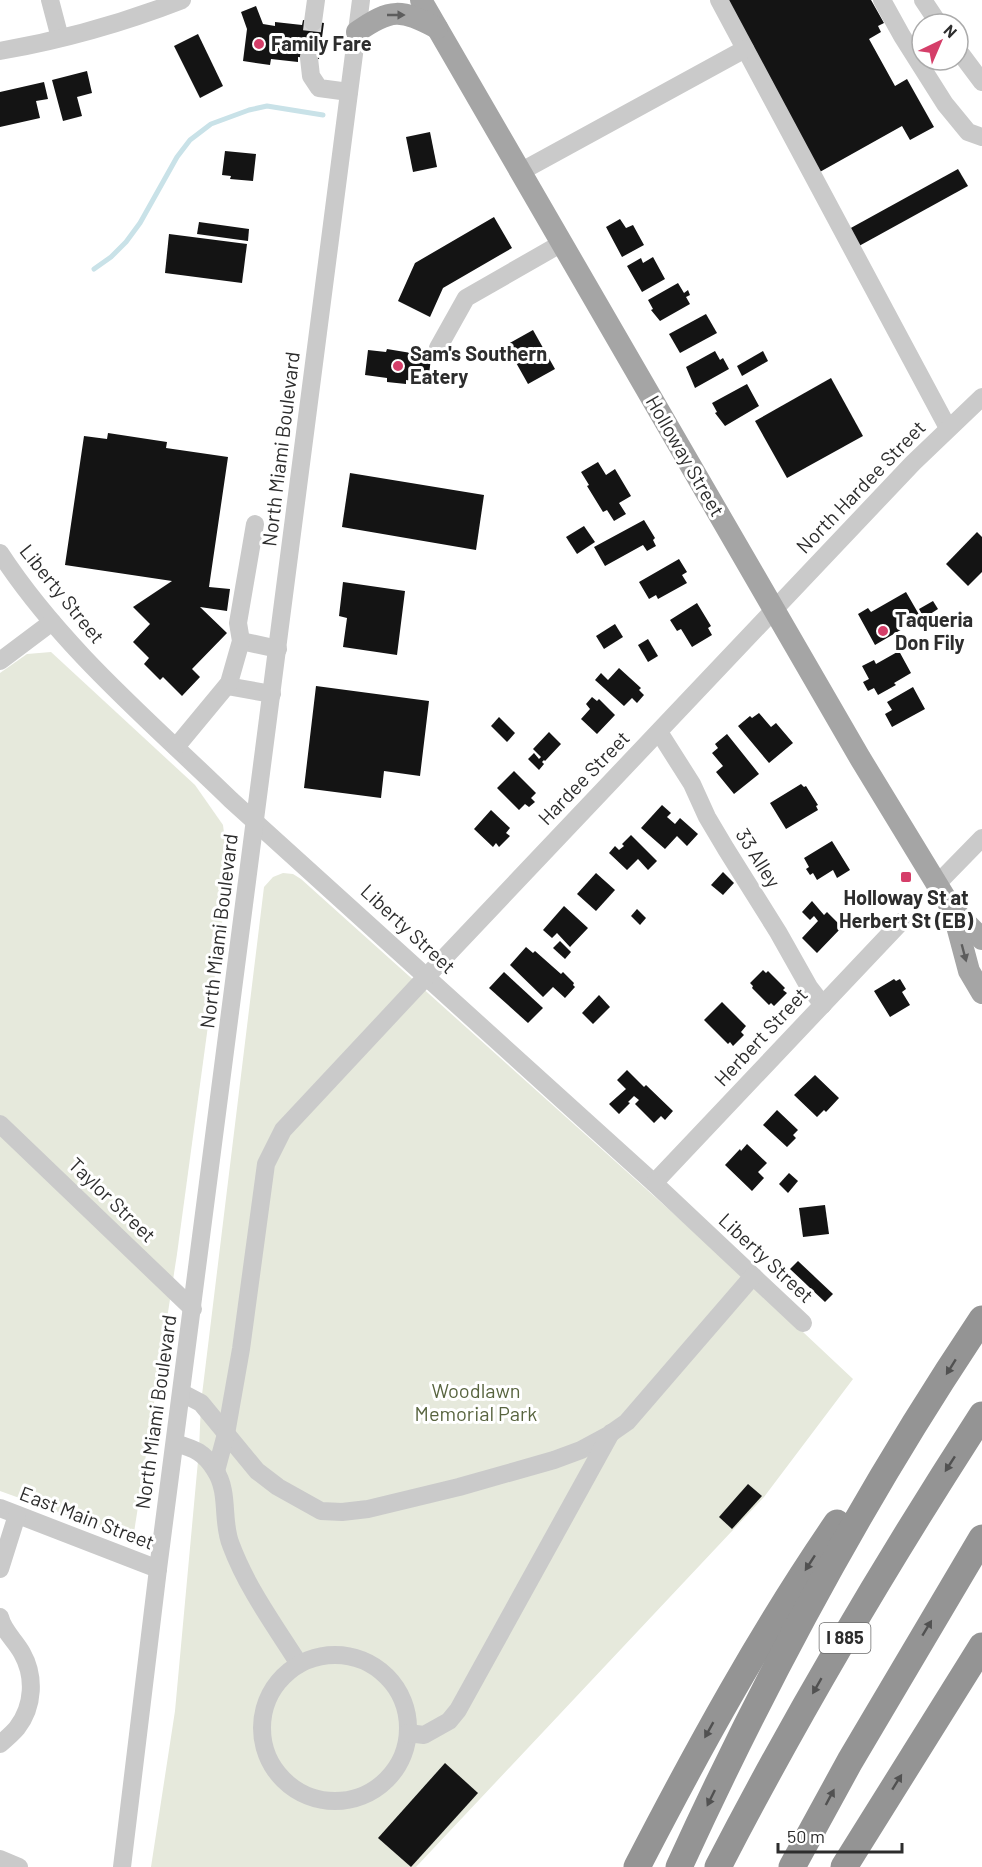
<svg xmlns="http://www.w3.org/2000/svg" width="982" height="1867" font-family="Barlow,sans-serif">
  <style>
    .green { fill: #e6e9dc }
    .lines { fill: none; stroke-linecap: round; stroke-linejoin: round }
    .stream { stroke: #c9e2e8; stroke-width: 5 }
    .building { fill: #141414 }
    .minor-tunnel { stroke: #d5d5d5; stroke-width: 18; stroke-dasharray: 18 9; stroke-linecap: butt }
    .minor { stroke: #cacaca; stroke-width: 18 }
    .major { stroke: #a5a5a5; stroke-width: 22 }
    .highway { stroke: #949494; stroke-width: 27 }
    .oneway { fill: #5d5d5d }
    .oneway2 { fill: #515151 }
    .poi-dot { fill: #d53e69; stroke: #fff; stroke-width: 2 }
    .labels { text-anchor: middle; stroke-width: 6; stroke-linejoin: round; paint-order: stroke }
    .shield { fill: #fff; stroke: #6c6c6c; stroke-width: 1.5 }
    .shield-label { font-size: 18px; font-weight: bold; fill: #2d2d2d }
    .poi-label { font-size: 20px; font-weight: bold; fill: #2d2d2d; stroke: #fff; text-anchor: start }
    .street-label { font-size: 20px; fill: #2d2d2d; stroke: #fff }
    .park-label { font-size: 20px; fill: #58643f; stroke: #fff }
  </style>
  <rect width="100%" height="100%" fill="#fff"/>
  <g class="green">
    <polygon points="51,652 195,785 223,825 229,871 177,1254 133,1539 0,1491 0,673 27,654"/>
    <polygon points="283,873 293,874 301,879 752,1284 853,1379 764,1497 416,1867 151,1867 175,1711 199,1450 201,1403 264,887 273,877"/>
  </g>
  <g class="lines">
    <polyline class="stream" points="94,269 111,257 126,242 140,223 177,157 190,140 211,124 249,110 267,106 323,115"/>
  </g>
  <g class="building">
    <polygon points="722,0 871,0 884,23 878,26 881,32 869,39 895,86 907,79 934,127 910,140 902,126 818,173"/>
    <polygon points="256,6 263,24 275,26 275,22 302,25 303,20 324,23 319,59 298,57 298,62 271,59 270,65 243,61 247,29 241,12"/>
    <polygon points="198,34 223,86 200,98 174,46"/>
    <polygon points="87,71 92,93 77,97 82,116 63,121 52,80"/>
    <polygon points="44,82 48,99 36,101 40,118 0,127 0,92"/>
    <polygon points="430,132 437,167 413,172 406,137"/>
    <polygon points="225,151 256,154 253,181 230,179 231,176 222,175"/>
    <polygon points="958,169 968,186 859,246 849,229"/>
    <polygon points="494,217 512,248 443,288 430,317 398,301 415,263"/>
    <polygon points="620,219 626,228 633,225 644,245 622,257 606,227"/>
    <polygon points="199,222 249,229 248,241 197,234"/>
    <polygon points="169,234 247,244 242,283 165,273"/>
    <polygon points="653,257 665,279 642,292 627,266 641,258 643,263"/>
    <polygon points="678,283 684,293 688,290 690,295 686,297 690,304 660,321 651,310 653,309 648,300"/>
    <polygon points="706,314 717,333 680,353 669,334"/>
    <polygon points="533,330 555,369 528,384 506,345"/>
    <polygon points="387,349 411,353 411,355 431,358 428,383 406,380 406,384 387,382 387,378 365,375 368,350 386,352"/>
    <polygon points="715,351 720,360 723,358 729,369 695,388 686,367"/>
    <polygon points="763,351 768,361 742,376 737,366"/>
    <polygon points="831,378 863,436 787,478 755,421"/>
    <polygon points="747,384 759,406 725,426 715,413 717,412 712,403"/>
    <polygon points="108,433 167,442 166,448 228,457 209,587 230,589 227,611 200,607 227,633 192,669 200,677 182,696 163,677 160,680 144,664 149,658 133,642 150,624 133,607 172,581 65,565 84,436 107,439"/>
    <polygon points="598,462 606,475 615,469 631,496 619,503 626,514 614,521 607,510 603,512 587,486 589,485 581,472"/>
    <polygon points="350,473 484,495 476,550 342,527"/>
    <polygon points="644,520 655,538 653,540 656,546 647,551 643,545 605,566 594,547"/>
    <polygon points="584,526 595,542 577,554 566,537"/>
    <polygon points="977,532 982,537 982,572 968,586 946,564"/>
    <polygon points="679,559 687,572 682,575 687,583 658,599 656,595 649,599 639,582"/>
    <polygon points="343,582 405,591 397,655 343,647 347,618 339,616"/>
    <polygon points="906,592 921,618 875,645 858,614 868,608 871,612"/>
    <polygon points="933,601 938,609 924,618 919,609"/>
    <polygon points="697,603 711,626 708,628 712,635 692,647 681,629 677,631 670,620"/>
    <polygon points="615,624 623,637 604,649 596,636"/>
    <polygon points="648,639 658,656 648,662 638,645"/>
    <polygon points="899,651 911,673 894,683 896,685 878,695 874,688 868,691 863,682 869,679 862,666 874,660 876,664"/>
    <polygon points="619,668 641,688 639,690 644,695 637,703 632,698 624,706 595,680 601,673 608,680"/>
    <polygon points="316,686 429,701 420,776 384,771 381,798 304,788"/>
    <polygon points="913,687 925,709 892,727 885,714 892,710 887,702"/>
    <polygon points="592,697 597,701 599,699 615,715 597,734 581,719 590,709 586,704"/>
    <polygon points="759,713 771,727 776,723 793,743 769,763 738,726 750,716 752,718"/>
    <polygon points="499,717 515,733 507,742 491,726"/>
    <polygon points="549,732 561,744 545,761 544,760 542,762 544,764 539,770 528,759 534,753 539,759 541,757 533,749"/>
    <polygon points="727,734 759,774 734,794 716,772 723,766 712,753 718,748 715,744"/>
    <polygon points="514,771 536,793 531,798 535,802 529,807 525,804 519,810 497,788"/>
    <polygon points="801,784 804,787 806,786 818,805 816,806 818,810 786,829 770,803"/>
    <polygon points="662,805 671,813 667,817 675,824 680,818 698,834 687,846 677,836 665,849 641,828"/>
    <polygon points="491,810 510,828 506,833 510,836 499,847 496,843 493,847 474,829"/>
    <polygon points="631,835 657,861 648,870 638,859 627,870 609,853 615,846 619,850 624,846 622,844"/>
    <polygon points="832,841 850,870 837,878 833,870 817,880 813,873 810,875 806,869 809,867 804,858"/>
    <polygon points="723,872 734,883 723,895 711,885"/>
    <polygon points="596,873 615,890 596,911 577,894"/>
    <polygon points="812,901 824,915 827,912 842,927 817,953 802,938 818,921 814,916 810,920 802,912"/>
    <polygon points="564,906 588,928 570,947 557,933 552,938 543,930"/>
    <polygon points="637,909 646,918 640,925 631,916"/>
    <polygon points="560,941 571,952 565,959 553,948"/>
    <polygon points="526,947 533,953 535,951 561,974 563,972 574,983 573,985 575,987 565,998 553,987 543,997 510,965"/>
    <polygon points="763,970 766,973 768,971 785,988 783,990 787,993 774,1006 771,1003 769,1005 752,988 753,986 750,983"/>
    <polygon points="504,972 543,1008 528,1023 489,988"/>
    <polygon points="894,979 896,981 900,979 906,989 902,992 910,1005 890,1017 874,991"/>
    <polygon points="599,995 610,1007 593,1024 582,1013"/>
    <polygon points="722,1002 746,1026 741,1032 744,1035 733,1046 730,1042 728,1044 704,1020"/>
    <polygon points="627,1070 644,1087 646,1085 673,1111 665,1120 661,1116 654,1123 635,1104 639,1100 634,1096 628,1102 630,1103 619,1114 609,1104 626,1089 617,1080"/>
    <polygon points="815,1075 839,1098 826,1112 824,1110 817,1117 794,1095"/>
    <polygon points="777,1110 798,1130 793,1135 796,1138 787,1147 763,1125"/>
    <polygon points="747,1144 767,1163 758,1172 764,1178 752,1191 725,1165 740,1149 741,1151"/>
    <polygon points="789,1173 798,1181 788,1193 779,1184"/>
    <polygon points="825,1205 829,1234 803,1237 799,1208"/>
    <polygon points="798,1261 833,1294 825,1302 790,1269"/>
    <polygon points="748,1484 762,1496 732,1529 719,1517"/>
    <polygon points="445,1763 478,1793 411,1867 378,1838"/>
  </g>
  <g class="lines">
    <polyline class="minor-tunnel" points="309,58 313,22"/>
    <g class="minor">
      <polyline points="50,0 60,38"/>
      <polyline points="719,0 948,428"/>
      <polyline points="882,0 902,36 945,104 968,132 982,137"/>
      <polyline points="923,0 939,24"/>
      <polyline points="313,22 316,0"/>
      <polyline points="958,50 982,82"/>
      <path d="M 0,51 C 62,40 123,23 182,0"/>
      <polyline points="309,58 311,76 319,88 349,92"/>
      <polyline points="520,172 745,49"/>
      <polyline points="438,348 466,298 562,243"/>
      <path d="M 0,553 C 62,648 151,722 231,800 L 654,1183 L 803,1323"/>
      <polyline points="241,641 278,649"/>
      <polyline points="0,661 52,622"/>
      <polyline points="227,686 272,694"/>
      <polyline points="659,732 692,784 707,817 726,849 778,932 809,987 823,1005"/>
      <polyline points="176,747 229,683 241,641 238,623 255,524"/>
      <polyline points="937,884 982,838"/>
      <polyline points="0,1124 193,1309"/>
      <polyline points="654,1183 901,922"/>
      <polyline points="182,1393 201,1403 257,1471 278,1487 321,1511 342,1512 368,1509 459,1487 554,1460 581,1450 607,1436 627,1422 753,1276"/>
      <path d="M 175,1443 C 195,1449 204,1452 215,1470 C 230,1493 221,1521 231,1545 C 247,1588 275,1626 299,1664"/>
      <polyline points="216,1471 226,1434 241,1349 266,1164 283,1130 426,977 913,463 982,397"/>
      <polyline points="0,1508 158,1569"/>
      <polyline points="0,1569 17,1515"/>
      <path d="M 0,1617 C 3,1631 15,1640 22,1653 C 35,1676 34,1706 17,1728 C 12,1734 6,1739 0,1744"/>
      <circle cx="335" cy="1728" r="73"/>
      <polyline points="408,1733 424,1735 449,1721 458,1710 611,1433"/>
      <polyline points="0,1859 19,1867"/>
      <polyline points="122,1867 158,1569 361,0"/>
    </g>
    <g class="major">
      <polyline points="421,0 860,758 952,909 982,939"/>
      <path d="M 357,32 C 391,8 401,9 437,28"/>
      <polyline points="953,911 969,971 982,993"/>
    </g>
    <g class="highway">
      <path d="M 637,1867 C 698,1749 762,1632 837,1523"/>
      <path d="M 679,1867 C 766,1677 866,1492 982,1319"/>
      <path d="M 718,1867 C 798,1712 887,1562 982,1415"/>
      <polyline points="792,1867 850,1761 982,1538"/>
      <polyline points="844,1867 982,1646"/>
    </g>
  </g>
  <defs><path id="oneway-solid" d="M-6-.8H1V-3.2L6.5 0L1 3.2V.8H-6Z" transform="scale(1.5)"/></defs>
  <g class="oneway">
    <use href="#oneway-solid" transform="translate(396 15)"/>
    <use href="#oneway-solid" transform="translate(964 953) rotate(75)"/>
  </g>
  <g class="oneway2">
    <use href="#oneway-solid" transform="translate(951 1367) rotate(122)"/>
    <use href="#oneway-solid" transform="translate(950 1464) rotate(123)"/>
    <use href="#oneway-solid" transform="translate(810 1563) rotate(123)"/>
    <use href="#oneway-solid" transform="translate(927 1628) rotate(-59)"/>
    <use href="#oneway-solid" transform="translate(817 1686) rotate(120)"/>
    <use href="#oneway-solid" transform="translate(709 1730) rotate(119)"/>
    <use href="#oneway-solid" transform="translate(897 1782) rotate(-58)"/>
    <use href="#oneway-solid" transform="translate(830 1797) rotate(-62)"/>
    <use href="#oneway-solid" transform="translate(711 1798) rotate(116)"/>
  </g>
  <g class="poi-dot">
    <circle cx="259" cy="44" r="6"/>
    <circle cx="398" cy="366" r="6"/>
    <circle cx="883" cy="631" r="6"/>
    <rect x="900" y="871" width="12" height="12" rx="3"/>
  </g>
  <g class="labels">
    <rect class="shield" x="819.5" y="1623" width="51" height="30" rx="4.5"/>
    <g class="shield-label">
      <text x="845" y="1644">I 885</text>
    </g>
    <g class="poi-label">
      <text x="271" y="51">Family Fare</text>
      <text x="410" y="361">Sam's Southern<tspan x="410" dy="23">Eatery</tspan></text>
      <text x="895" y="627">Taqueria<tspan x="895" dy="23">Don Fily</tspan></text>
      <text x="906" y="905" text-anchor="middle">Holloway St at<tspan x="906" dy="23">Herbert St (EB)</tspan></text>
    </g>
    <g class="street-label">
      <text transform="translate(281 449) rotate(-83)" y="7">North Miami Boulevard</text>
      <text transform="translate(685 456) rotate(60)" y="7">Holloway Street</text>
      <text transform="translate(861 487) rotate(-46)" y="7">North Hardee Street</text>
      <text transform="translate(62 594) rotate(51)" y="7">Liberty Street</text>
      <text transform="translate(584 778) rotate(-46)" y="7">Hardee Street</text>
      <text transform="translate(758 858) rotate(58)" y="7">33 Alley</text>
      <text transform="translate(408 929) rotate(43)" y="7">Liberty Street</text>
      <text transform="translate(219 931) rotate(-83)" y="7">North Miami Boulevard</text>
      <text transform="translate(761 1037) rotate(-47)" y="7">Herbert Street</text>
      <text transform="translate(112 1200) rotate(44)" y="7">Taylor Street</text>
      <text transform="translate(766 1258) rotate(43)" y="7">Liberty Street</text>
      <text transform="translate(156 1412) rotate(-82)" y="7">North Miami Boulevard</text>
      <text transform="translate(87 1518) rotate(21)" y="7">East Main Street</text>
    </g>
    <g class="park-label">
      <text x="476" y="1398">Woodlawn<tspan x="476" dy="23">Memorial Park</tspan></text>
    </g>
  </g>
  <g transform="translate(940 42) rotate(44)"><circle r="28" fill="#ffffff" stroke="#ababab" stroke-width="1.5"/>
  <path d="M0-4.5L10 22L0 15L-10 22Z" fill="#d53e69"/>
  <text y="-9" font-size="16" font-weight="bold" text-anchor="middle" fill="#2d2d2d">N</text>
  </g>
  <path d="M778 1843v9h124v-9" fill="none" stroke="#2d2d2d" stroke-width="3"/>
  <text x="787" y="1843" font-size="18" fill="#2d2d2d" stroke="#ffffff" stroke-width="4.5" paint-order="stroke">50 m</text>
</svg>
